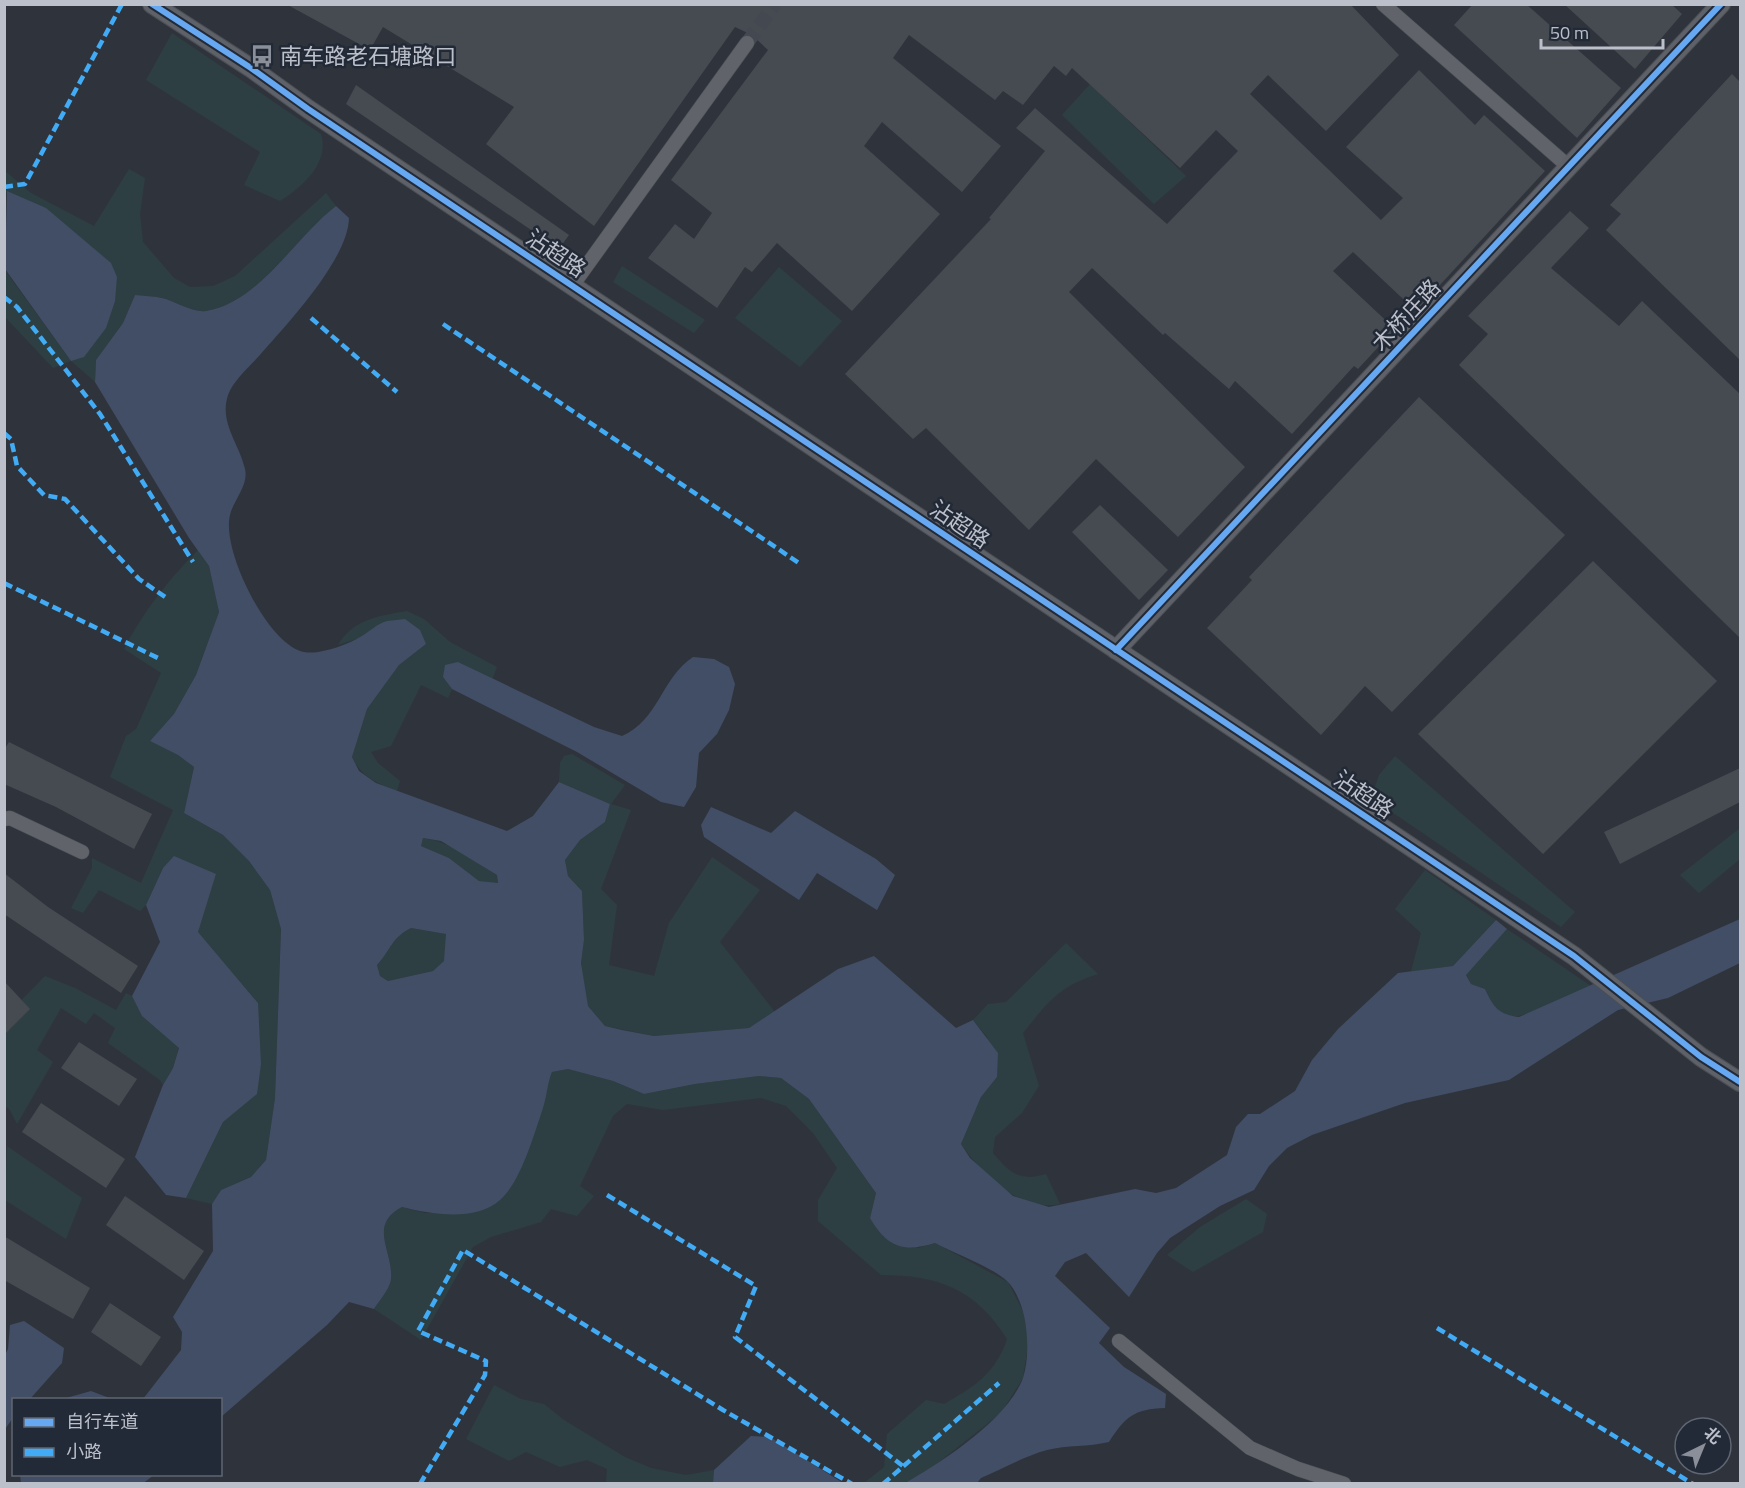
<svg xmlns="http://www.w3.org/2000/svg" width="1745" height="1488" font-family="'Titillium Web','Noto Sans SC',sans-serif">
  <style>
    .green { fill: #2d3f42 }
    .water { fill: #414e66; fill-rule: evenodd }
    .building { fill: #464a51 }
    .lines { fill: none; stroke-linecap: round; stroke-linejoin: round }
    .street-tunnel { stroke: #444951; stroke-width: 14; stroke-dasharray: 14 7; stroke-linecap: butt }
    .street-casing { stroke: #4b4f55; stroke-width: 15 }
    .secondary-casing { stroke: #4b4f55; stroke-width: 20 }
    .street { stroke: #60636a; stroke-width: 14 }
    .secondary { stroke: #5e6168; stroke-width: 18 }
    .quiet { stroke: #42abf6; stroke-width: 4.5; stroke-dasharray: 9 4.5; stroke-linecap: butt }
    .cycleway-casing { stroke: #232a37; stroke-width: 10 }
    .cycleway { stroke: #66a8f1; stroke-width: 6 }
    .labels { text-anchor: middle; stroke-width: 5; stroke-linejoin: round; paint-order: stroke }
    .poi-label { font-size: 22px; fill: #bbc0cb; stroke: #232a37; text-anchor: start }
    .street-label { font-size: 22px; fill: #bbc0cb; stroke: #232a37 }
  </style>
  <rect width="100%" height="100%" fill="#2f343c"/>
  <g class="green">
    <path d="M 172,33 L 321,134 C 330,163 302,187 280,201 L 244,185 L 260,152 L 146,80 Z"/>
    <polygon points="1090,84 1186,176 1154,204 1062,115"/>
    <path d="M 129,169 L 145,178 L 140,214 L 143,242 L 174,278 L 190,287 L 213,286 L 235,276 L 326,193 L 336,206 C 294,238 260,302 206,311 C 193,313 175,301 162,298 C 153,296 144,296 135,295 L 123,323 L 96,360 L 95,382 L 71,361 L 53,368 L 5,317 L 4,269 L 71,361 L 7,192 L 5,194 L 5,171 L 31,193 L 94,226 Z"/>
    <polygon points="622,266 705,320 694,333 613,282"/>
    <polygon points="779,267 842,321 800,367 735,318"/>
    <path d="M 198,550 L 209,566 L 219,612 L 196,675 L 174,715 L 150,741 L 178,755 L 194,767 L 184,813 L 223,835 L 249,861 L 270,890 L 281,929 L 275,1098 L 266,1160 L 251,1177 L 221,1190 L 212,1204 L 186,1198 L 223,1122 L 258,1003 L 197,932 L 216,874 L 163,868 L 146,905 L 140,911 L 99,890 L 83,913 L 71,908 L 92,868 L 92,858 L 141,883 L 173,810 L 110,777 L 126,736 L 136,729 L 161,673 L 124,649 C 143,612 168,580 198,550 Z"/>
    <path d="M 407,611 L 424,619 L 450,642 L 497,667 L 492,680 L 458,662 L 443,677 L 452,689 L 448,698 L 421,685 L 391,746 L 371,752 L 378,763 L 400,781 L 397,791 C 376,783 362,777 352,757 L 367,709 L 399,665 L 426,644 L 386,621 L 357,639 L 338,645 C 353,619 379,616 407,611 Z"/>
    <polygon points="572,754 625,785 611,804 631,810 601,889 617,905 609,965 654,976 669,923 712,857 760,890 720,942 775,1012 749,1028 654,1036 605,1026 588,1006 584,991 581,963 584,940 582,891 568,876 565,860 580,840 605,822 610,804 559,782 560,763 564,756"/>
    <polygon points="1395,756 1575,912 1561,927 1380,804 1374,790 1379,775"/>
    <polygon points="1740,828 1740,859 1699,893 1680,875"/>
    <path d="M 423,838 C 451,842 473,860 497,875 L 498,884 L 479,881 L 449,858 L 421,846 Z"/>
    <polygon points="1425,870 1496,920 1453,966 1411,972 1421,933 1395,909"/>
    <path d="M 411,928 L 447,934 L 445,961 L 433,971 L 388,981 L 380,976 L 377,965 C 392,949 390,939 411,928 Z"/>
    <path d="M 1507,929 L 1591,986 C 1572,994 1524,1023 1504,1015 C 1495,1011 1489,998 1485,989 L 1471,984 L 1466,974 Z"/>
    <path d="M 1066,943 L 1098,974 C 1059,986 1048,1002 1023,1033 L 1039,1086 L 1022,1113 L 995,1137 L 993,1153 C 1010,1173 1019,1182 1046,1174 L 1060,1204 C 1020,1213 982,1174 961,1144 L 981,1097 L 997,1077 L 987,1037 L 973,1020 L 988,1004 L 1006,1002 Z"/>
    <polygon points="45,976 75,988 116,1010 126,993 132,996 142,1016 179,1047 173,1068 163,1085 160,1080 108,1043 115,1028 94,1013 86,1024 61,1008 37,1050 53,1062 17,1124 10,1110 5,1106 4,1018"/>
    <path d="M 568,1069 L 613,1081 L 644,1094 L 695,1084 L 759,1076 L 781,1078 L 809,1099 L 876,1193 L 870,1218 L 918,1248 L 935,1243 L 1008,1282 L 1025,1315 L 1028,1346 L 1023,1378 L 1001,1413 L 930,1469 L 905,1483 L 864,1483 L 884,1467 L 887,1434 L 926,1400 L 944,1404 C 974,1387 996,1373 1007,1339 C 976,1289 938,1275 881,1275 L 818,1221 L 818,1200 L 837,1168 L 813,1133 L 786,1106 L 761,1098 L 663,1110 L 627,1104 L 613,1116 L 580,1186 L 594,1196 L 577,1216 L 551,1209 L 541,1222 L 491,1237 L 473,1247 L 421,1340 L 374,1309 C 379,1301 389,1290 391,1280 C 394,1252 367,1225 402,1207 L 425,1213 L 476,1212 L 544,1105 L 546,1086 L 552,1072 Z"/>
    <polygon points="7,1146 82,1198 66,1239 5,1200"/>
    <polygon points="1246,1199 1267,1214 1263,1232 1193,1272 1167,1255 1200,1227"/>
    <polygon points="494,1385 521,1399 544,1404 564,1420 625,1457 651,1468 686,1475 714,1470 713,1483 606,1483 607,1469 587,1460 560,1467 526,1452 509,1461 466,1439"/>
  </g>
  <g class="water">
    <polygon points="7,191 46,208 111,263 117,277 115,301 106,328 84,357 71,361 5,269"/>
    <path d="M 336,206 L 349,218 C 348,260 286,325 259,356 C 249,367 233,381 228,395 C 219,423 239,443 245,469 C 249,485 233,501 230,515 C 221,550 268,645 304,652 C 319,655 347,645 360,637 C 369,632 378,623 387,621 C 393,620 400,620 405,619 L 420,630 L 426,644 L 399,665 L 367,709 L 352,757 L 359,771 L 376,783 L 507,831 L 533,816 L 559,782 L 610,804 L 605,822 L 580,840 L 565,860 L 568,876 L 582,891 L 584,940 L 581,963 L 588,1006 L 605,1026 L 622,1030 L 654,1036 L 749,1028 L 838,969 L 874,956 L 956,1028 L 973,1020 L 998,1053 L 997,1077 L 981,1097 L 961,1144 L 970,1158 L 1013,1196 L 1049,1207 L 1135,1189 L 1156,1193 L 1176,1188 L 1227,1155 L 1236,1127 L 1248,1114 L 1260,1114 L 1295,1091 L 1312,1060 L 1338,1029 L 1398,973 L 1453,966 L 1496,920 L 1507,929 L 1466,975 L 1471,984 L 1485,989 C 1494,1008 1498,1014 1519,1017 L 1740,919 L 1740,963 L 1668,998 L 1618,1010 L 1509,1080 L 1405,1103 L 1312,1135 L 1287,1148 L 1269,1166 L 1254,1190 L 1220,1206 L 1170,1238 L 1157,1253 L 1129,1297 L 1086,1253 L 1065,1262 L 1055,1276 L 1110,1328 L 1099,1343 L 1124,1367 L 1166,1394 L 1165,1408 C 1134,1409 1125,1417 1109,1442 C 1088,1447 1067,1445 1047,1450 C 1025,1456 1002,1469 981,1478 L 977,1483 L 905,1483 C 942,1462 1008,1419 1023,1378 C 1028,1362 1028,1344 1026,1328 C 1025,1314 1018,1292 1008,1282 C 991,1266 955,1254 935,1243 C 903,1253 887,1247 870,1218 L 876,1193 L 809,1099 L 781,1078 L 759,1076 L 695,1084 L 644,1094 L 613,1081 L 568,1069 L 552,1072 C 547,1084 547,1096 543,1108 C 534,1134 521,1182 500,1200 C 476,1222 430,1214 402,1207 C 367,1225 394,1252 391,1280 C 389,1290 379,1301 374,1309 L 349,1302 L 327,1325 L 221,1417 L 220,1400 L 143,1399 L 181,1350 L 182,1332 L 173,1317 L 213,1251 L 212,1204 L 221,1190 L 251,1177 L 266,1160 L 275,1098 L 281,929 L 270,890 L 249,861 L 223,835 L 184,813 L 194,767 L 178,755 L 150,741 L 174,714 L 196,675 L 219,612 L 209,566 L 189,538 L 95,382 L 96,360 L 123,323 L 135,295 C 144,296 153,296 162,298 C 175,301 193,313 206,311 C 260,302 294,238 336,206 ZM 423,838 L 441,841 L 497,875 L 498,883 L 479,881 L 449,858 L 421,846 ZM 411,928 L 446,934 L 444,961 L 433,971 L 388,981 L 380,976 L 377,965 C 392,949 390,939 411,928 Z"/>
    <path d="M 693,657 L 714,659 L 729,667 L 735,684 L 729,710 L 717,734 L 699,753 L 696,787 L 684,807 L 661,802 L 577,752 L 452,689 L 443,677 L 445,665 L 458,662 L 594,727 L 622,736 C 659,720 661,678 693,657 Z"/>
    <polygon points="711,807 771,833 795,811 876,859 895,875 877,910 817,873 799,900 704,837 701,825"/>
    <polygon points="174,856 216,874 198,932 258,1003 261,1064 257,1094 223,1122 186,1198 166,1195 135,1157 163,1085 173,1068 179,1048 142,1016 132,996 160,942 146,905 163,868"/>
    <polygon points="24,1321 64,1348 62,1363 30,1399 14,1400 13,1418 5,1429 5,1355 8,1349 10,1325"/>
    <polygon points="91,1391 112,1399 65,1399 66,1398"/>
    <polygon points="751,1436 770,1437 843,1483 713,1483 714,1470"/>
    <polygon points="20,1475 20,1474 154,1475 142,1484 21,1483"/>
  </g>
  <g class="building">
    <polygon points="286,4 1350,4 1399,55 1326,131 1268,75 1250,94 1381,220 1403,198 1346,147 1419,70 1475,125 1484,115 1545,171 1416,311 1353,252 1333,271 1395,329 1358,369 1354,366 1292,434 1235,381 1229,389 1165,333 1163,335 1092,268 1069,292 1245,467 1178,537 1096,459 1029,530 926,428 913,439 845,374 991,219 989,218 1045,151 1016,128 1035,108 1167,224 1238,151 1216,130 1180,168 1072,68 1066,76 1054,66 1023,105 1003,91 995,100 909,35 893,58 1001,146 962,192 882,122 864,146 940,214 852,311 777,243 752,272 745,267 717,308 648,258 675,224 694,239 712,213 671,180 768,50 752,35 735,27 594,226 486,144 514,107 383,27 370,50"/>
    <polygon points="1473,4 1526,4 1621,88 1577,138 1454,25"/>
    <polygon points="1564,4 1671,4 1682,14 1635,69"/>
    <polygon points="1732,74 1740,82 1740,360 1606,230 1621,214 1610,205"/>
    <polygon points="356,85 569,235 559,249 346,104"/>
    <polygon points="1570,211 1589,228 1551,268 1619,326 1642,301 1740,394 1740,638 1459,365 1488,334 1468,316"/>
    <polygon points="1419,397 1565,535 1392,712 1365,686 1321,735 1207,628 1252,580 1249,577"/>
    <polygon points="1100,505 1168,570 1139,600 1072,532"/>
    <polygon points="1593,561 1717,681 1543,854 1418,734"/>
    <polygon points="9,742 152,814 134,849 56,807 4,784 4,750"/>
    <polygon points="1740,768 1740,802 1620,864 1604,832"/>
    <polygon points="4,873 48,907 138,966 121,993 4,914"/>
    <polygon points="4,981 30,1009 4,1035"/>
    <polygon points="79,1042 137,1079 119,1106 61,1068"/>
    <polygon points="41,1103 125,1159 106,1188 22,1132"/>
    <polygon points="125,1196 204,1251 184,1280 106,1225"/>
    <polygon points="4,1236 90,1288 73,1319 4,1280"/>
    <polygon points="110,1303 161,1337 141,1366 91,1332"/>
  </g>
  <g class="lines">
    <polyline class="street-tunnel" points="747,43 775,4"/>
    <g class="street-casing">
      <g id="street">
        <polyline points="1383,4 1569,167"/>
        <polyline points="572,286 747,43"/>
        <polyline points="4,819 10,818 82,852"/>
        <polyline points="1119,1341 1250,1448 1298,1469 1344,1484"/>
      </g>
    </g>
    <g class="secondary-casing">
      <g id="secondary">
        <polyline points="152,4 251,68 308,109 1574,956 1701,1057 1740,1082"/>
        <polyline points="1116,650 1721,4"/>
      </g>
    </g>
    <use href="#street" class="street"/>
    <use href="#secondary" class="secondary"/>
    <g class="quiet">
      <polyline points="4,187 25,184 122,4"/>
      <polyline points="4,297 17,307 100,414 193,562"/>
      <polyline points="311,318 397,392"/>
      <polyline points="443,324 799,563"/>
      <polyline points="4,433 11,439 17,466 44,495 65,499 139,579 168,599"/>
      <polyline points="4,583 158,658"/>
      <polyline points="607,1195 756,1286 735,1337 903,1466"/>
      <polyline points="1437,1328 1693,1484"/>
      <polyline points="420,1484 485,1375 486,1361 418,1331 463,1250 723,1410 852,1484"/>
      <polyline points="883,1484 999,1383"/>
    </g>
    <g class="cycleway-casing">
      <g id="cycleway">
        <polyline points="152,4 251,68 308,109 1574,956 1701,1057 1740,1082"/>
        <polyline points="1116,650 1721,4"/>
      </g>
    </g>
    <use href="#cycleway" class="cycleway"/>
  </g>
  <defs>
    <g id="bus-bare" transform="scale(1.8)"><path d="M-5-6H5V4H4V6H2V4H-2V6H-4V4H-5ZM-3.5-4V0h7V-4ZM-3.5 1.2v1.5H-2V1.2ZM2 1.2v1.5H3.5V1.2Z" fill="#8a8f99" stroke="#232a37" stroke-width="2.5" paint-order="stroke"/></g>
  </defs>
  <g fill-rule="evenodd">
    <use href="#bus-bare" x="262" y="56"/>
  </g>
  <g class="labels">
    <g class="poi-label">
      <text x="280" y="64">南车路老石塘路口</text>
    </g>
    <g class="street-label">
      <text transform="translate(556 253) rotate(34)" y="8">沾超路</text>
      <text transform="translate(1406 315) rotate(-47)" y="8">木桥庄路</text>
      <text transform="translate(960 524) rotate(34)" y="8">沾超路</text>
      <text transform="translate(1364 794) rotate(34)" y="8">沾超路</text>
    </g>
  </g>
  <rect width="1745" height="1488" fill="none" stroke="#bbc0cb" stroke-width="12"/>
  <rect x="12" y="1398" width="210" height="78" fill="#232a37" stroke="#606672" stroke-width="1.5"/>
  <rect x="24" y="1418" width="30" height="9" fill="#66a8f1" stroke="#606672" stroke-width="1.5"/>
  <text x="66" y="1428" font-size="18" fill="#bbc0cb">自行车道</text>
  <rect x="24" y="1448" width="30" height="9" fill="#42abf6" stroke="#606672" stroke-width="1.5"/>
  <text x="66" y="1458" font-size="18" fill="#bbc0cb">小路</text>
  <g transform="translate(1703 1446) rotate(43)"><circle r="28" fill="#232a37" stroke="#606672" stroke-width="1.5"/>
  <path d="M0-4.5L10 22L0 15L-10 22Z" fill="#8a8f99"/>
  <text y="-9" font-size="16" font-weight="bold" text-anchor="middle" fill="#bbc0cb">北</text>
  </g>
  <path d="M1541 39v9h122v-9" fill="none" stroke="#bbc0cb" stroke-width="3"/>
  <text x="1550" y="39" font-size="18" fill="#bbc0cb" stroke="#232a37" stroke-width="4.5" paint-order="stroke">50 m</text>
</svg>
